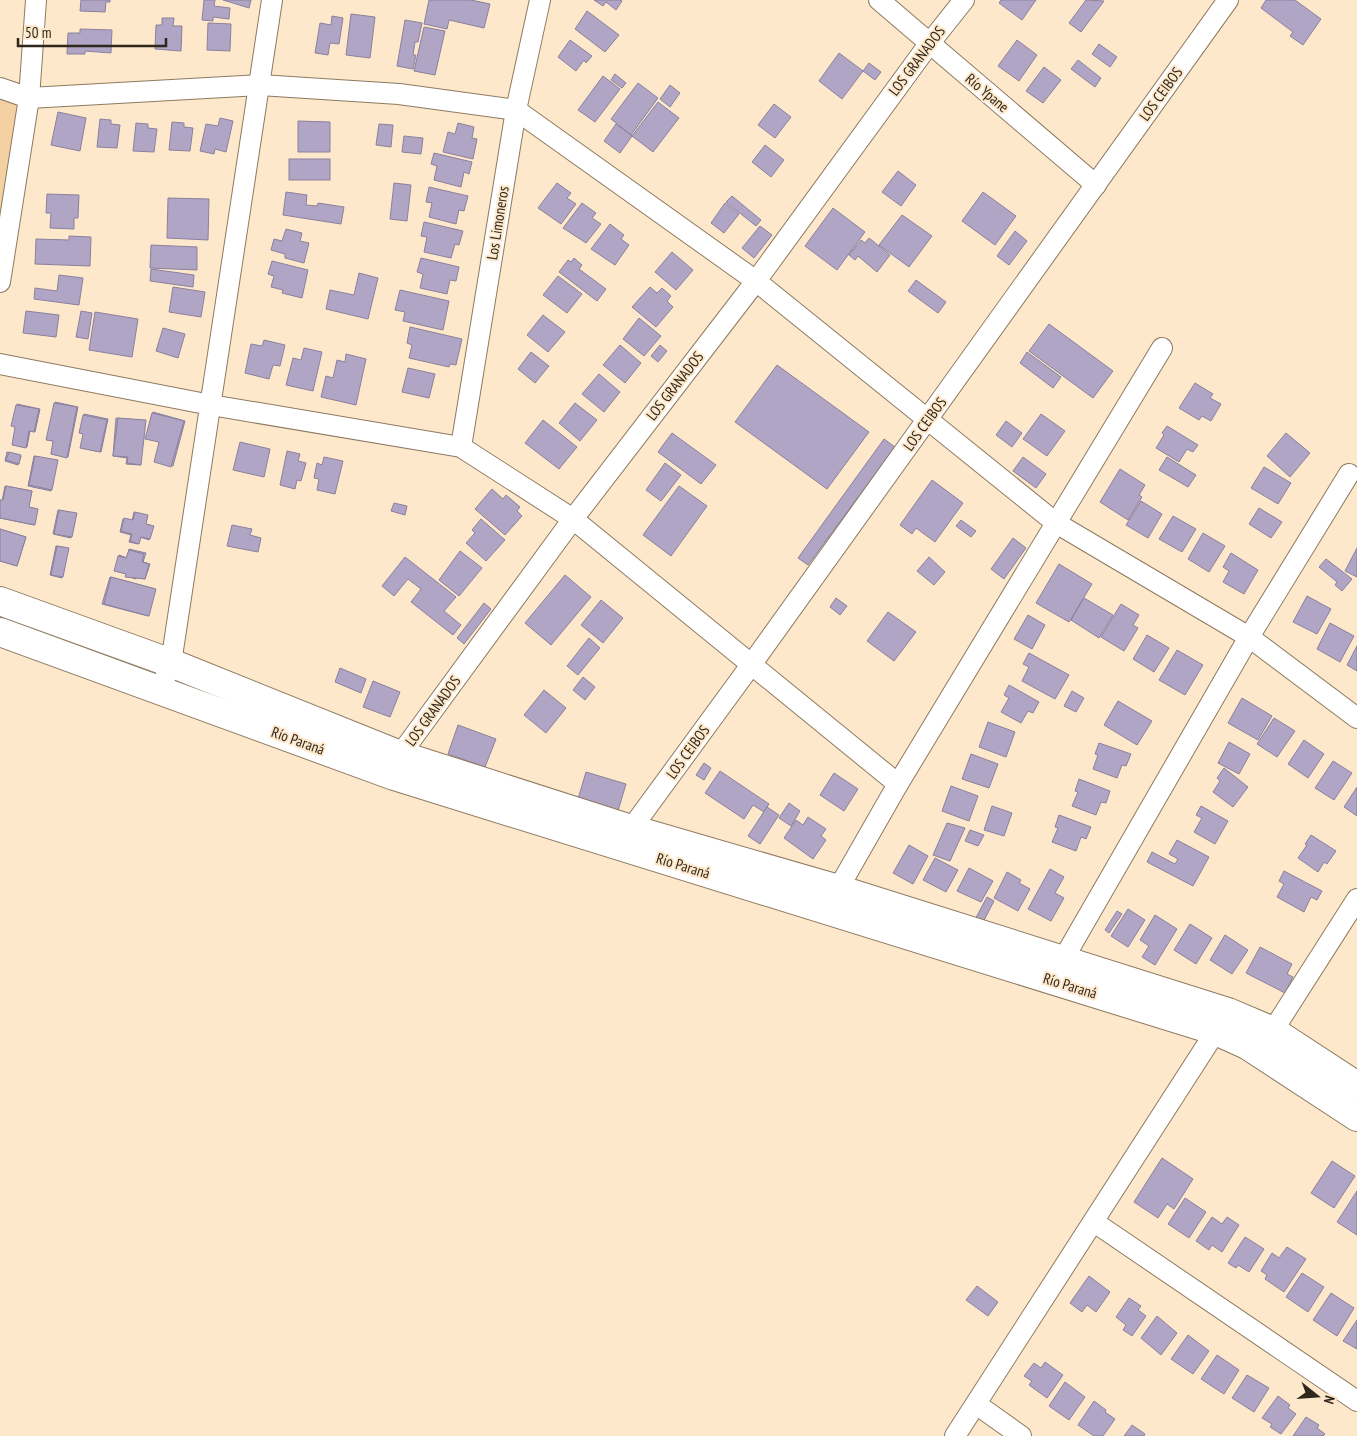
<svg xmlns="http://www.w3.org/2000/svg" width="1357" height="1436" font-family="'PT Sans Narrow',sans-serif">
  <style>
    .green { fill: #f3d1a3 }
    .building { fill: #b0a5c4; stroke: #8b809d }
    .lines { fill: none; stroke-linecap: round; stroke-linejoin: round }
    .street-casing { stroke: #8e7a60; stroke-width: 22 }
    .secondary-casing { stroke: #8e7a60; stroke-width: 30 }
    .street { stroke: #fff; stroke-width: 20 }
    .secondary { stroke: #fff; stroke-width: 28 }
    .labels { text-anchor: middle; stroke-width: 4; stroke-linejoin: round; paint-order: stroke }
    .street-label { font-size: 15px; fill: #2f271c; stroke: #fee8cb }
  </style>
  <rect width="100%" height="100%" fill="#fee8cb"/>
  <polygon class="green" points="0,79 23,87 0,216"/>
  <g class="building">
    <polygon points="81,0 110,0 110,2 106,2 105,12 80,11"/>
    <polygon points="204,0 215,0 214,6 230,8 229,19 213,17 213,21 202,20"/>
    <polygon points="223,0 251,0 249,8"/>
    <polygon points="429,0 471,0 490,4 484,28 449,20 447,29 424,24"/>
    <polygon points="594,0 621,0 622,1 616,10 606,2 603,6"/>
    <polygon points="1001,0 1036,0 1022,20 999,3"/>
    <polygon points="1086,0 1104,1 1081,32 1069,23"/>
    <polygon points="1266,0 1295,0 1321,19 1303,45 1290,36 1293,32 1261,8"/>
    <polygon points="587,11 619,35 605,52 575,29"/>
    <polygon points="351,14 375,17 370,58 346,55"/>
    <polygon points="332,16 343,18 339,44 330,43 328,55 315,53 320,23 331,25"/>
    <polygon points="162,18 174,18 173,26 182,26 181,51 155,49 156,25 162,25"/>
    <polygon points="405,20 422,23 418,42 415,42 413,55 416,55 413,69 397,66"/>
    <polygon points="208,23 231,24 230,51 207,50"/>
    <polygon points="424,27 445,31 435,75 414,71"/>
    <polygon points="80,29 112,30 111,53 85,51 85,54 67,54 68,33 80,33"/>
    <polygon points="570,40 592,56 586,63 584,60 576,71 558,57"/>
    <polygon points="1017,40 1037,55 1019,81 998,66"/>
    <polygon points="1099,44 1117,57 1110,67 1092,54"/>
    <polygon points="839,53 863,71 842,99 819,81"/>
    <polygon points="1078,60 1101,78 1095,87 1071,69"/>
    <polygon points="869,63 881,72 875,80 863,71"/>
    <polygon points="1044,67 1061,80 1043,103 1026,91"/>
    <polygon points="615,74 626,83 622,88 611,80"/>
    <polygon points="603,76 620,89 595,122 578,110"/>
    <polygon points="638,83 658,98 631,135 611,119"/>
    <polygon points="670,85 680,93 670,107 660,99"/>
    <polygon points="658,102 679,118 653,152 632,136"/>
    <polygon points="774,104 791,117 775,138 758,125"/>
    <polygon points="58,112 86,118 80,151 51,145"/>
    <polygon points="220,118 233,121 226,152 215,149 214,154 200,151 206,124 218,126"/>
    <polygon points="100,119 111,120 111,124 120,125 117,148 97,147"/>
    <polygon points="298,121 330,122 330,152 298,152"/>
    <polygon points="172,122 184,123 184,127 193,128 190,151 169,150"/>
    <polygon points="136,123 148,124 148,128 157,129 154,152 133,151"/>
    <polygon points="458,123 474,127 472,138 477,139 473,159 443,152 448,132 455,134"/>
    <polygon points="379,124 393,125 391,147 376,145"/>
    <polygon points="616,124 632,136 620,153 604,141"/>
    <polygon points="404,136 423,138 421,154 402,152"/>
    <polygon points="765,145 784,160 771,177 752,162"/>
    <polygon points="434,153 472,162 469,174 464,172 461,187 434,180 437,166 431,164"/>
    <rect x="289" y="159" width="41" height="21"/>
    <polygon points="898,171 916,185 901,206 882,192"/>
    <polygon points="394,183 411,185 407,221 390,219"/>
    <polygon points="557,183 571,193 567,198 576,204 561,224 538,208"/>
    <polygon points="429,187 468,196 464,211 459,210 456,224 429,217 432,203 426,202"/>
    <polygon points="286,192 307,195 306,205 317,206 318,203 344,207 341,224 283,215"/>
    <polygon points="983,192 1016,216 995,245 962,221"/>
    <polygon points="47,194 79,195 78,218 74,218 74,229 50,228 51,213 46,213"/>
    <polygon points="732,196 761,220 756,226 726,202"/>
    <polygon points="168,198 209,199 208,240 167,238"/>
    <polygon points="582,203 596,213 592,218 601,224 586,243 563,228"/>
    <polygon points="725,203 739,214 724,233 711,223"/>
    <polygon points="833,208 865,232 837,270 805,246"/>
    <polygon points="902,215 932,236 909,267 879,245"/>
    <polygon points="424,222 463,231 459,245 455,244 451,258 424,252 427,237 421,236"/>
    <polygon points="610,224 624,235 621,239 629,245 615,265 591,249"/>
    <polygon points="760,226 772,235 754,258 742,248"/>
    <polygon points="286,229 302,233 300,241 309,243 304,263 285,258 285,254 271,250 274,239 282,241"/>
    <polygon points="1015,231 1027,241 1009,265 997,256"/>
    <polygon points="69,236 91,237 90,266 35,264 36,239 69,240"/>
    <polygon points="869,238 890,255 877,272 858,256 855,260 849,255 861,240 865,243"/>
    <polygon points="151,245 197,247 197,270 150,268"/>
    <polygon points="672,252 693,270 676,290 655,272"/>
    <polygon points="421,258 459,267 456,281 450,280 447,294 420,288 423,274 417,272"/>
    <polygon points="574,258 582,265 579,269 606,289 597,301 559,272 568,260 571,262"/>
    <polygon points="272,261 308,270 302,298 282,293 283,290 271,287 274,276 268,274"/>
    <polygon points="151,269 194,275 193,287 150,281"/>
    <polygon points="359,273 378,278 368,319 326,309 330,290 354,295"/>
    <polygon points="59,275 83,278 79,305 34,299 35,288 57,291"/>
    <polygon points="558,276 582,294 567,313 543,295"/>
    <polygon points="916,280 946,302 938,313 908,291"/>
    <polygon points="173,287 205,292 201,317 169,312"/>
    <polygon points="650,287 657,293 662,288 671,296 667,301 673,307 656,327 632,307"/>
    <polygon points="400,290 449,301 443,330 403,321 405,312 395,310"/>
    <polygon points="26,311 59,315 56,337 23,333"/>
    <polygon points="81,311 92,313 88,339 76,337"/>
    <polygon points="95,312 138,319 132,357 89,350"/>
    <polygon points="543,315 565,332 548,352 527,335"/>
    <polygon points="639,318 661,336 644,356 623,339"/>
    <polygon points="1049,324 1113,371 1093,398 1029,351"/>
    <polygon points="410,327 462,339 456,365 450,364 449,367 409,358 412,345 407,343"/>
    <polygon points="163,328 185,334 178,358 156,351"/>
    <polygon points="264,340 285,345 280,366 273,365 269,379 245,373 251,344 262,346"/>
    <polygon points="620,345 641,363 625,383 603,365"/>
    <polygon points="660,345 667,351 658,362 651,356"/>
    <polygon points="304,348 322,352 313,391 286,385 293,358 301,360"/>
    <polygon points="531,352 549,366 535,383 518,369"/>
    <polygon points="1027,352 1061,377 1053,388 1020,363"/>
    <polygon points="346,354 366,359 356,405 321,397 326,376 333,378 337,360 345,362"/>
    <polygon points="777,365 869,432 827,489 735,422"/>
    <polygon points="408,368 435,374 429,398 402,392"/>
    <polygon points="599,374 620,392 604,412 582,394"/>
    <polygon points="1195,383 1213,394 1210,398 1221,404 1211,421 1202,416 1199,420 1179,408"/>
    <polygon points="55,402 78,407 68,457 51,454 54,441 48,440"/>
    <polygon points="54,403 77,407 67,458 51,454 53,441 46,440"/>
    <polygon points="575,403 597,420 580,441 559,423"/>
    <polygon points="17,404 40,409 35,432 30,431 27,447 13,445 16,427 13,426"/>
    <polygon points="16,405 39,409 34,432 29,431 26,448 12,445 15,427 11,426"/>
    <polygon points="153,412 185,421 173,466 155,461 160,442 146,438"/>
    <polygon points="152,413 184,421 171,467 154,462 159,442 145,439"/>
    <polygon points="84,414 108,419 101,452 81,448 84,434 80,433"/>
    <polygon points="1041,414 1065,431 1047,456 1023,439"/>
    <polygon points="83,415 107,420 100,452 80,448 83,434 79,433"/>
    <polygon points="116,418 145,421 140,465 126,464 127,458 113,456"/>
    <polygon points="118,418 146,420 141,465 127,463 128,457 113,456"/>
    <polygon points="543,420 577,447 559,469 525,443"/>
    <polygon points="1006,421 1022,433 1012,447 996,435"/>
    <polygon points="1167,426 1198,445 1193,452 1187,449 1179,462 1156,448 1164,435 1162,433"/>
    <polygon points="672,433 716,465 701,484 658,452"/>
    <polygon points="1286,433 1310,453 1290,477 1267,456"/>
    <polygon points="884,439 895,447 808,565 798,558"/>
    <polygon points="240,442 270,449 264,477 233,470"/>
    <polygon points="287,451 300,454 298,461 306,463 301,481 297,480 295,489 280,485"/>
    <polygon points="7,452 21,456 18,465 5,461"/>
    <polygon points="9,452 21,455 19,464 6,460"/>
    <polygon points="34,456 57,461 51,491 28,486"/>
    <polygon points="35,456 58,460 52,490 29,485"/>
    <polygon points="324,457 343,461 335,494 317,490 319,479 314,478 317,463 322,465"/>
    <polygon points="1023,457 1046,474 1036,488 1013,471"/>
    <polygon points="1167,457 1196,475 1188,487 1159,470"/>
    <polygon points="665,463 681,475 661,501 646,490"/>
    <polygon points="1264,467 1291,483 1278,504 1251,488"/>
    <polygon points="1120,469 1145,485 1139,495 1142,497 1128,520 1100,502"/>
    <polygon points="932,480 963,503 935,542 916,528 912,534 900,525"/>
    <polygon points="5,486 32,491 28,507 37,509 34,525 0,518 0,500 2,501"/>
    <polygon points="6,486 32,491 29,507 38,509 35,525 0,518 0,500 3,500"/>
    <polygon points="679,486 707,506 671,556 643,535"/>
    <polygon points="492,489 503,499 506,495 520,507 517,511 522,516 505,535 475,509"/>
    <polygon points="1141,501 1162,514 1148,538 1126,525"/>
    <polygon points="394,503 407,506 405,515 391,511"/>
    <polygon points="1259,508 1282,522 1271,538 1249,524"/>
    <polygon points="58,510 76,514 71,538 53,534"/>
    <polygon points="59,510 77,513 72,537 54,534"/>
    <polygon points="134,512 147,516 145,524 153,526 149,540 140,537 138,544 129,542 131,535 120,532 123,519 132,521"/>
    <polygon points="135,512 148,515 146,524 154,526 150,539 141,537 139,544 130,541 132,534 121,531 124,518 133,520"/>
    <polygon points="1173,516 1196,529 1182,552 1159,539"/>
    <polygon points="481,519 505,540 486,561 466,543 475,533 472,530"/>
    <polygon points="961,520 976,531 971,537 956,526"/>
    <polygon points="232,525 252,529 250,535 261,538 258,552 227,546"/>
    <polygon points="0,529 26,537 17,566 0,561"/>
    <polygon points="0,529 26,537 17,566 0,561"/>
    <polygon points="1203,533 1225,546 1209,572 1188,559"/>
    <polygon points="1013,538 1026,548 1004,579 991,569"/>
    <polygon points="56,546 68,548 62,578 50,575"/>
    <polygon points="57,546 69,548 63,577 51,575"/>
    <polygon points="1357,548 1357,577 1345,571"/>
    <polygon points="129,549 146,553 143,562 150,564 145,579 136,576 136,579 126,576 127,573 115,570 119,555 127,558"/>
    <polygon points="129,550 144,554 142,562 149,564 145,579 125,577 126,574 114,571 118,556 126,558"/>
    <polygon points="460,551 482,568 459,596 439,580"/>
    <polygon points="1231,553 1258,570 1244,594 1223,582 1229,571 1223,567"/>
    <polygon points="405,557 456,597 444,611 461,625 453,635 411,602 421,589 408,579 394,596 382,586"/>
    <polygon points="929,557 945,572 934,585 917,571"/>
    <polygon points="1326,559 1352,579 1342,591 1335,585 1337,582 1319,567"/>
    <polygon points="1059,564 1092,584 1069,622 1036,603"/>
    <polygon points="565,575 591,597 551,645 525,623"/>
    <polygon points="110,577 155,589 148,616 102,604"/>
    <polygon points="111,577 156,589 149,616 104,604"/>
    <polygon points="1307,596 1331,609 1317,634 1293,622"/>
    <polygon points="836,598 847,606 840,615 830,607"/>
    <polygon points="1084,598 1113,615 1099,638 1071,620"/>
    <polygon points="601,600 623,618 603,643 581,625"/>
    <polygon points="484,603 491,609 464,644 457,638"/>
    <polygon points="1121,604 1139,615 1133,625 1138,628 1124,651 1101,637"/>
    <polygon points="888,612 916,632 894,661 867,641"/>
    <polygon points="1028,615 1045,625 1032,649 1014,639"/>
    <polygon points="1330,623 1354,636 1340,662 1317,649"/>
    <polygon points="1147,635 1169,648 1154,672 1133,659"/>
    <polygon points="589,638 600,648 578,675 567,666"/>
    <polygon points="1357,646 1357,671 1347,665"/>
    <polygon points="1177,650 1203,665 1185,695 1159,680"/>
    <polygon points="1029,653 1069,675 1055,699 1022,681 1029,667 1023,664"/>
    <polygon points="340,668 366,679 361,693 335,682"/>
    <polygon points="583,677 595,687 585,700 573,690"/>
    <polygon points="373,681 400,692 390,717 363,707"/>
    <polygon points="1009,685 1039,702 1033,713 1028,711 1021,723 1001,712 1009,698 1004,695"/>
    <polygon points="544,690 566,708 546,733 524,715"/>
    <polygon points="1072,691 1084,698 1076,712 1064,706"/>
    <polygon points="1242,698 1272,716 1258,740 1228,723"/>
    <polygon points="1118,701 1152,721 1137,745 1104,725"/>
    <polygon points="1274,718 1295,731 1277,757 1257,744"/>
    <polygon points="988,722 1015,732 1006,757 979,747"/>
    <polygon points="458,725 496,739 485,767 448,754"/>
    <polygon points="1304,740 1324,754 1308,778 1288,764"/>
    <polygon points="1229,742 1250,754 1239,774 1218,763"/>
    <polygon points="1099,743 1131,754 1126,766 1122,765 1117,778 1093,769 1098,755 1095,754"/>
    <polygon points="971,754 998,764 989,788 962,779"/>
    <polygon points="1333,761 1352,773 1334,800 1315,788"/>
    <polygon points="704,763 711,768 704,780 696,775"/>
    <polygon points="1224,768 1248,787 1233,807 1213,792 1220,781 1217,778"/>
    <polygon points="720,771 769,804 764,812 753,805 744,819 705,793"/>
    <polygon points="586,772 626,784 618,811 578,799"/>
    <polygon points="834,773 858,789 844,811 820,795"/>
    <polygon points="1079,779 1110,791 1106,803 1101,802 1096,815 1072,806 1078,792 1075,791"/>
    <polygon points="951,786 978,796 969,821 942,811"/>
    <polygon points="1357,787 1357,816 1344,807"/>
    <polygon points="789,803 800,811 791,826 779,818"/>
    <polygon points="992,806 1012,813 1004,836 984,830"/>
    <polygon points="1201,806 1228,821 1215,844 1194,832 1202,818 1196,815"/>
    <polygon points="767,807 779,815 760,844 748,836"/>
    <polygon points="1059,815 1091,827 1086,839 1081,837 1076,851 1052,842 1058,828 1055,827"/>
    <polygon points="808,817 826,829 821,836 826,840 813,859 784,838 796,820 803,825"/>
    <polygon points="947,823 965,828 950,861 933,855"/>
    <polygon points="970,830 984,835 978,846 965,841"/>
    <polygon points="1311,835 1336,851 1327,864 1324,862 1318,872 1298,858 1307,845 1305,844"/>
    <polygon points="1177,840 1209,857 1193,886 1147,862 1152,852 1175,864 1178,859 1169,854"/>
    <polygon points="909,845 928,856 913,884 893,873"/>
    <polygon points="935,858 958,870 946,892 923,880"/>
    <polygon points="969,868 993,881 981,902 957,891"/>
    <polygon points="1050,869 1064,877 1055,893 1064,898 1051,921 1028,909"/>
    <polygon points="1284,871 1322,891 1317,900 1311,897 1304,912 1277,897 1284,884 1279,881"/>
    <polygon points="1007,872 1021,880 1019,883 1030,889 1018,911 994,898"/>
    <polygon points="987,897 994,901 979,930 972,925"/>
    <polygon points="1128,909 1145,920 1128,947 1111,936"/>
    <polygon points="1117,911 1122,914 1109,933 1105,930"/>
    <polygon points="1155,915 1177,929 1155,965 1142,957 1149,946 1140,940"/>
    <polygon points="1190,924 1212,938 1196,964 1174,950"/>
    <polygon points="1225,935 1248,950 1232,974 1210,960"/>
    <polygon points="1260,947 1292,964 1287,974 1293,977 1285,993 1246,973"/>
    <polygon points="1162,1158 1193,1179 1174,1209 1167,1204 1158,1218 1134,1202"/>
    <polygon points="1332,1161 1355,1176 1334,1208 1311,1193"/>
    <polygon points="1357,1191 1357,1235 1337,1222"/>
    <polygon points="1185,1198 1206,1212 1189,1238 1168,1224"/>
    <polygon points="1212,1217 1222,1224 1227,1217 1239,1225 1222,1252 1212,1245 1209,1250 1196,1241"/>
    <polygon points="1245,1237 1264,1249 1249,1272 1238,1265 1236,1268 1228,1263"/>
    <polygon points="1287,1247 1306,1259 1284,1292 1265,1279 1267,1275 1261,1271 1272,1253 1279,1258"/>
    <polygon points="1302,1273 1324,1287 1308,1312 1286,1297"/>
    <polygon points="1089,1276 1110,1292 1096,1312 1087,1305 1082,1312 1070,1303"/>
    <polygon points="977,1286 998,1302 988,1316 966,1300"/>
    <polygon points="1331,1293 1354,1308 1337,1336 1313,1320"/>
    <polygon points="1129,1298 1141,1306 1138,1310 1146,1316 1132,1336 1123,1330 1126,1325 1116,1317"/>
    <polygon points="1157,1316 1177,1333 1161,1355 1141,1338"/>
    <polygon points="1357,1320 1357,1349 1343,1341"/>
    <polygon points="1188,1335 1209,1351 1193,1374 1171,1359"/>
    <polygon points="1217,1355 1239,1370 1224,1394 1201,1379"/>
    <polygon points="1045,1362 1063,1375 1047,1398 1029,1385 1032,1381 1024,1376 1034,1363 1041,1368"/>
    <polygon points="1247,1375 1269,1388 1254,1412 1232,1398"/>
    <polygon points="1065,1382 1085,1397 1069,1420 1049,1406"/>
    <polygon points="1278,1396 1290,1405 1288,1408 1296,1414 1281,1434 1270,1427 1272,1424 1262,1418"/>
    <polygon points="1094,1401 1106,1410 1105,1412 1115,1419 1103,1436 1094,1436 1078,1425"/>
    <polygon points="1306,1417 1319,1425 1317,1428 1325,1434 1323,1436 1293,1436"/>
    <polygon points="1132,1425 1145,1434 1144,1436 1124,1436"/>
  </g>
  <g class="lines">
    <g class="street-casing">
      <g id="street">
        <polyline points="879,0 1096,185"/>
        <polyline points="0,88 29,98 260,85 399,94 516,110 756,281 1056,523 1249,637 1357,718"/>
        <polyline points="0,282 29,98 36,0"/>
        <polyline points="0,364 211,405 461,447 573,519 898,784"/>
        <polyline points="461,447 516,110 540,0"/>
        <polyline points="160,690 171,663 272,0"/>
        <polyline points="396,767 400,755 573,519 756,281 929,44 964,0"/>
        <polyline points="627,841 631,829 751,665 1228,0"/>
        <polyline points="833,900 838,889 898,784 1162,348"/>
        <polyline points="1057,970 1249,637 1349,474"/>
        <polyline points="1265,1043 1357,899"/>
        <polyline points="1094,1222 1357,1401"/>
        <polyline points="976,1404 1021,1436"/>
        <polyline points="955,1436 1223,1020"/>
      </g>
    </g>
    <g class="secondary-casing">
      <g id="secondary">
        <polyline points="0,601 171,663 400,755 631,829 838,889 1228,1012 1273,1031 1357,1086"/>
        <polyline points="0,632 394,776 1216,1031 1247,1045 1357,1117"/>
      </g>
    </g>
    <use href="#street" class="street"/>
    <use href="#secondary" class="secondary"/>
  </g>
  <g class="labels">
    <g class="street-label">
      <text transform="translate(917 61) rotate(-53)" y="5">LOS GRANADOS</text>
      <text transform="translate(987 93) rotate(40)" y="5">Río Ypane</text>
      <text transform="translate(1161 94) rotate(-54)" y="5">LOS CEIBOS</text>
      <text transform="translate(498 223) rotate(-81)" y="5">Los Limoneros</text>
      <text transform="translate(675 386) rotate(-52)" y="5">LOS GRANADOS</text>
      <text transform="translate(925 424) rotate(-54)" y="5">LOS CEIBOS</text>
      <text transform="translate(433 711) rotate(-54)" y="5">LOS GRANADOS</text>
      <text transform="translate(298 741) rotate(20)" y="5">Río Paraná</text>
      <text transform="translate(688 752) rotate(-54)" y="5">LOS CEIBOS</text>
      <text transform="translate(683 866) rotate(17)" y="5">Río Paraná</text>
      <text transform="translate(1070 986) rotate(17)" y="5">Río Paraná</text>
    </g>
  </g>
  <g transform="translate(1317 1396) rotate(107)" stroke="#fee8cb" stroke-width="4" paint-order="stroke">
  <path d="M0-4L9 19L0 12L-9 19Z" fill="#2f271c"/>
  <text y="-8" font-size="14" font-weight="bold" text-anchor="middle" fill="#2f271c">N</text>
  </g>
  <path d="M18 38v8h148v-8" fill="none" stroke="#2f271c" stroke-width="2.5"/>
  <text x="25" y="38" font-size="15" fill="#2f271c" stroke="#fee8cb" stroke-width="4" paint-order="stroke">50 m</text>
</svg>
